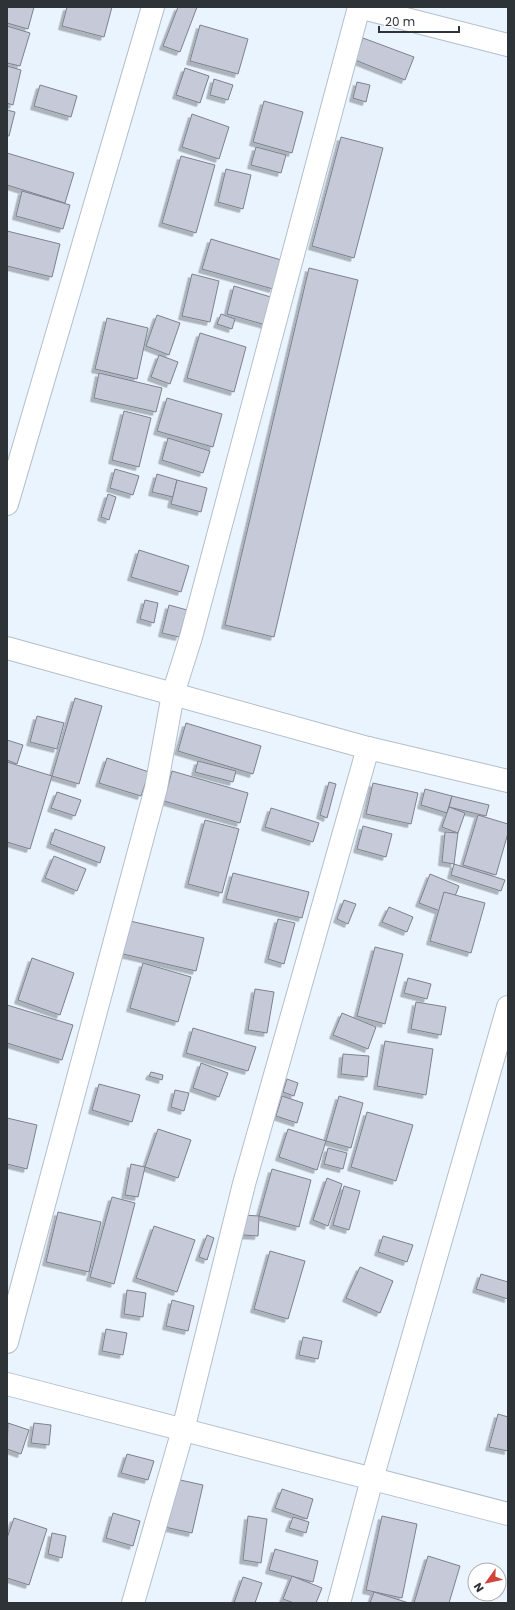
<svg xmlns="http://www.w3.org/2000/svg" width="515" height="1610" font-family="Poppins,sans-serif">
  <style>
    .building { fill: #c6cad8; stroke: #7d818e; filter: url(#shadow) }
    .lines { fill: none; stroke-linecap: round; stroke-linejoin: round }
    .street-casing { stroke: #b3bfca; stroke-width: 24 }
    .street { stroke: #fff; stroke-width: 22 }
  </style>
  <defs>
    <filter id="shadow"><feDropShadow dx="-3.5" dy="3.5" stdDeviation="0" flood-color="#0004"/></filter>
  </defs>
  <rect width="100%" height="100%" fill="#eaf4fe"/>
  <g class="building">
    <polygon points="7,7 34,7 28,29 7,23"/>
    <polygon points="67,7 112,7 104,37 62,26"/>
    <polygon points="178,7 197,7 180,52 163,46"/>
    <polygon points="200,25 248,39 238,74 190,61"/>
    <polygon points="7,26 30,33 20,66 7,63"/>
    <polygon points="363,38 414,57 405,80 355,60"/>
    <polygon points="7,66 21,70 13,105 7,103"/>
    <polygon points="185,68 209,76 200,103 176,95"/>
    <polygon points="214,79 233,85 228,100 210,95"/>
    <polygon points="357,82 370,85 366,102 353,98"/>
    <polygon points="40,85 77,96 71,117 34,106"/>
    <polygon points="264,101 303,112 292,153 253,142"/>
    <polygon points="7,110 15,112 9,136 7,136"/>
    <polygon points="192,114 229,127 219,159 182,147"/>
    <polygon points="341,137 383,148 354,258 312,246"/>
    <polygon points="256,147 286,155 281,173 251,165"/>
    <polygon points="7,153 74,173 65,203 7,185"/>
    <polygon points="181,156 215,165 196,233 162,223"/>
    <polygon points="226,169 251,175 243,209 218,202"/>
    <polygon points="22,191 70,205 63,229 16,216"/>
    <polygon points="7,231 60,244 52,277 7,266"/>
    <polygon points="211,239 281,260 273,289 202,269"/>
    <polygon points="309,268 358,280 274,637 225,625"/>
    <polygon points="192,274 219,281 210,322 182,316"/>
    <polygon points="234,286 274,298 266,325 227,314"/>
    <polygon points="221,314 235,319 232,329 217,324"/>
    <polygon points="157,315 180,323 169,355 146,346"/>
    <polygon points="107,318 148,328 137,379 95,369"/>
    <polygon points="200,333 246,347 234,392 187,378"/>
    <polygon points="159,355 178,362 170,384 151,377"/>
    <polygon points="99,373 162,388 156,412 94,398"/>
    <polygon points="167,398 222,414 213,447 157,431"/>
    <polygon points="124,411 151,418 139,467 112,460"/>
    <polygon points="168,438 210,451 203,473 162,460"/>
    <polygon points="115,469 139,476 133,495 110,488"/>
    <polygon points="157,474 177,480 173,497 152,492"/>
    <polygon points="177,480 207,488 201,512 171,504"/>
    <polygon points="108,494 116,497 109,520 101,517"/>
    <polygon points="139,550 189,566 181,592 131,577"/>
    <polygon points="145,600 158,603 154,623 140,619"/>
    <polygon points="169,605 187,610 179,637 162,633"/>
    <polygon points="75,698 102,706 79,784 52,776"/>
    <polygon points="37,716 64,723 57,749 30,742"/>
    <polygon points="186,723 261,746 253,774 178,751"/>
    <polygon points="7,740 23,745 17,764 7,760"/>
    <polygon points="107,758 149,772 141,796 99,783"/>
    <polygon points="198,761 236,771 233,782 195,772"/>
    <polygon points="7,762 52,776 30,849 7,842"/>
    <polygon points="172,771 248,793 240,823 164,801"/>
    <polygon points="329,782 336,784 327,818 320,815"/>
    <polygon points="373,783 418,793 411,824 366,814"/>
    <polygon points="425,789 452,796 447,813 421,805"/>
    <polygon points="57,792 81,800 75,816 51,808"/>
    <polygon points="452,796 489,805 486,816 449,807"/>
    <polygon points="449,807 465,813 458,833 442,827"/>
    <polygon points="271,808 319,823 313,842 265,827"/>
    <polygon points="478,815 508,824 508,833 496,875 463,865"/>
    <polygon points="205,820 239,829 222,893 188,884"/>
    <polygon points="363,826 392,834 386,857 357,849"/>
    <polygon points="55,829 105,847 100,863 50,844"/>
    <polygon points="445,832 458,833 454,864 442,862"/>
    <polygon points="54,856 86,869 77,891 45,878"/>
    <polygon points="454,864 505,880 501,891 451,875"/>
    <polygon points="233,873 309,892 302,918 226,899"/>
    <polygon points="430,874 459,886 448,914 419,903"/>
    <polygon points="444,892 485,903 471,953 430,941"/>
    <polygon points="344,900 356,904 348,924 337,919"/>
    <polygon points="389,907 413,917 407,932 382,922"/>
    <polygon points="278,919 295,923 284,964 268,959"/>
    <polygon points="130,921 204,938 196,971 123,954"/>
    <polygon points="375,947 403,954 385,1024 357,1016"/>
    <polygon points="32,958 74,973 60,1015 18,1000"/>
    <polygon points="143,963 191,977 178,1022 130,1008"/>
    <polygon points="408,978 431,984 427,999 404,993"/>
    <polygon points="255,989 274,992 267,1033 248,1030"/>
    <polygon points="416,1002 446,1007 441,1035 411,1029"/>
    <polygon points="7,1005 73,1025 62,1060 7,1043"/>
    <polygon points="342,1013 376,1027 368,1049 333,1035"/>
    <polygon points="193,1028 256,1047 248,1071 186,1053"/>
    <polygon points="385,1041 433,1049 426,1095 377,1086"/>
    <polygon points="343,1054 369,1056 367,1077 341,1074"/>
    <polygon points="201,1063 228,1073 219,1097 193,1088"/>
    <polygon points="151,1072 163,1075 162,1080 149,1076"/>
    <polygon points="287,1079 298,1083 294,1096 283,1092"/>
    <polygon points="99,1084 140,1095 132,1122 92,1110"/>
    <polygon points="175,1090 189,1093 184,1111 171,1107"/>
    <polygon points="282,1096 303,1103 297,1123 276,1116"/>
    <polygon points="339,1096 363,1103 351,1148 326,1141"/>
    <polygon points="367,1112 413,1125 396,1181 351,1167"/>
    <polygon points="7,1118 37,1125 27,1169 7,1164"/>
    <polygon points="158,1129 191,1140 178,1178 145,1167"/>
    <polygon points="288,1129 326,1141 317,1170 279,1157"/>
    <polygon points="328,1148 347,1153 343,1169 324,1164"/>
    <polygon points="131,1164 145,1167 138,1197 125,1195"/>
    <polygon points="272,1169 311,1180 299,1227 259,1216"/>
    <polygon points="327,1178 342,1184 328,1226 313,1220"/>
    <polygon points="344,1186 360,1191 349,1230 333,1225"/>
    <polygon points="112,1197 135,1203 114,1284 90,1277"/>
    <polygon points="58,1212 101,1222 89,1272 46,1262"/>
    <polygon points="244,1215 259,1216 258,1236 243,1235"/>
    <polygon points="154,1226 195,1240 177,1292 136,1278"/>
    <polygon points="207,1235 214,1238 207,1260 199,1257"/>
    <polygon points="383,1236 413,1245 407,1262 378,1252"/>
    <polygon points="270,1251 305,1261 288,1319 254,1309"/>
    <polygon points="360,1267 393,1281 380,1313 346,1298"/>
    <polygon points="481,1274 508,1282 508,1299 476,1289"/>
    <polygon points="127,1290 146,1293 143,1317 124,1314"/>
    <polygon points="172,1300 194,1306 188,1331 166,1326"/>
    <polygon points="106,1329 127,1333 123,1355 102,1351"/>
    <polygon points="303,1337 322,1341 318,1359 299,1355"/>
    <polygon points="498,1414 508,1417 508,1451 489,1447"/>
    <polygon points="8,1423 29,1430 21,1454 7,1449"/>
    <polygon points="34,1423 51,1425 49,1445 31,1443"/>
    <polygon points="127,1454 154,1461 148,1480 121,1473"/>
    <polygon points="171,1478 203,1485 192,1533 160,1526"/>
    <polygon points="282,1489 313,1499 307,1519 275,1508"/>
    <polygon points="113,1513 140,1521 133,1546 106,1538"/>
    <polygon points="248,1516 267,1519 261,1563 243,1560"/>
    <polygon points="382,1516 417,1524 402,1598 366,1590"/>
    <polygon points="293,1517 309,1522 306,1533 289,1528"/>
    <polygon points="14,1518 47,1529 29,1585 7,1578 7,1538"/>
    <polygon points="52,1533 66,1536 62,1558 48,1554"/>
    <polygon points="275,1549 318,1561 313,1582 269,1570"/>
    <polygon points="428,1556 460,1566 449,1603 414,1603"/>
    <polygon points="292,1576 322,1588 316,1603 294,1603 283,1599"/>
    <polygon points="243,1577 262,1583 255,1603 234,1603"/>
    <polygon points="374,1592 409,1603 370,1603"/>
  </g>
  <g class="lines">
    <g class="street-casing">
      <g id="street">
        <polyline points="359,7 508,45"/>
        <polyline points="7,504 153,7"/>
        <polyline points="7,648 368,748 508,781"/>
        <polyline points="7,1342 156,788 173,694 191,637 359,7"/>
        <polyline points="7,1384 508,1514"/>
        <polyline points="133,1603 183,1430 244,1184 368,748"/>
        <polyline points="339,1603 372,1479 508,1007"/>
      </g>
    </g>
    <use href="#street" class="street"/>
  </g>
  <rect width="515" height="1610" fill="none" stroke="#2e3338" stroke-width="16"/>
  <g transform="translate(487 1582) rotate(237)"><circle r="19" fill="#ffffff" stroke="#abadaf"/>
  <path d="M0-3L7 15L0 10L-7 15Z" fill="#d2433b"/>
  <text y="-6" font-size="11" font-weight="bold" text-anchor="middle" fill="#2e3338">N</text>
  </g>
  <path d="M379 26v6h80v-6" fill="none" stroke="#2e3338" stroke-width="2"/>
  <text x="385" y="26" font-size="12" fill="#2e3338" stroke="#ffffff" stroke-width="3" paint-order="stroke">20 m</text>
</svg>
